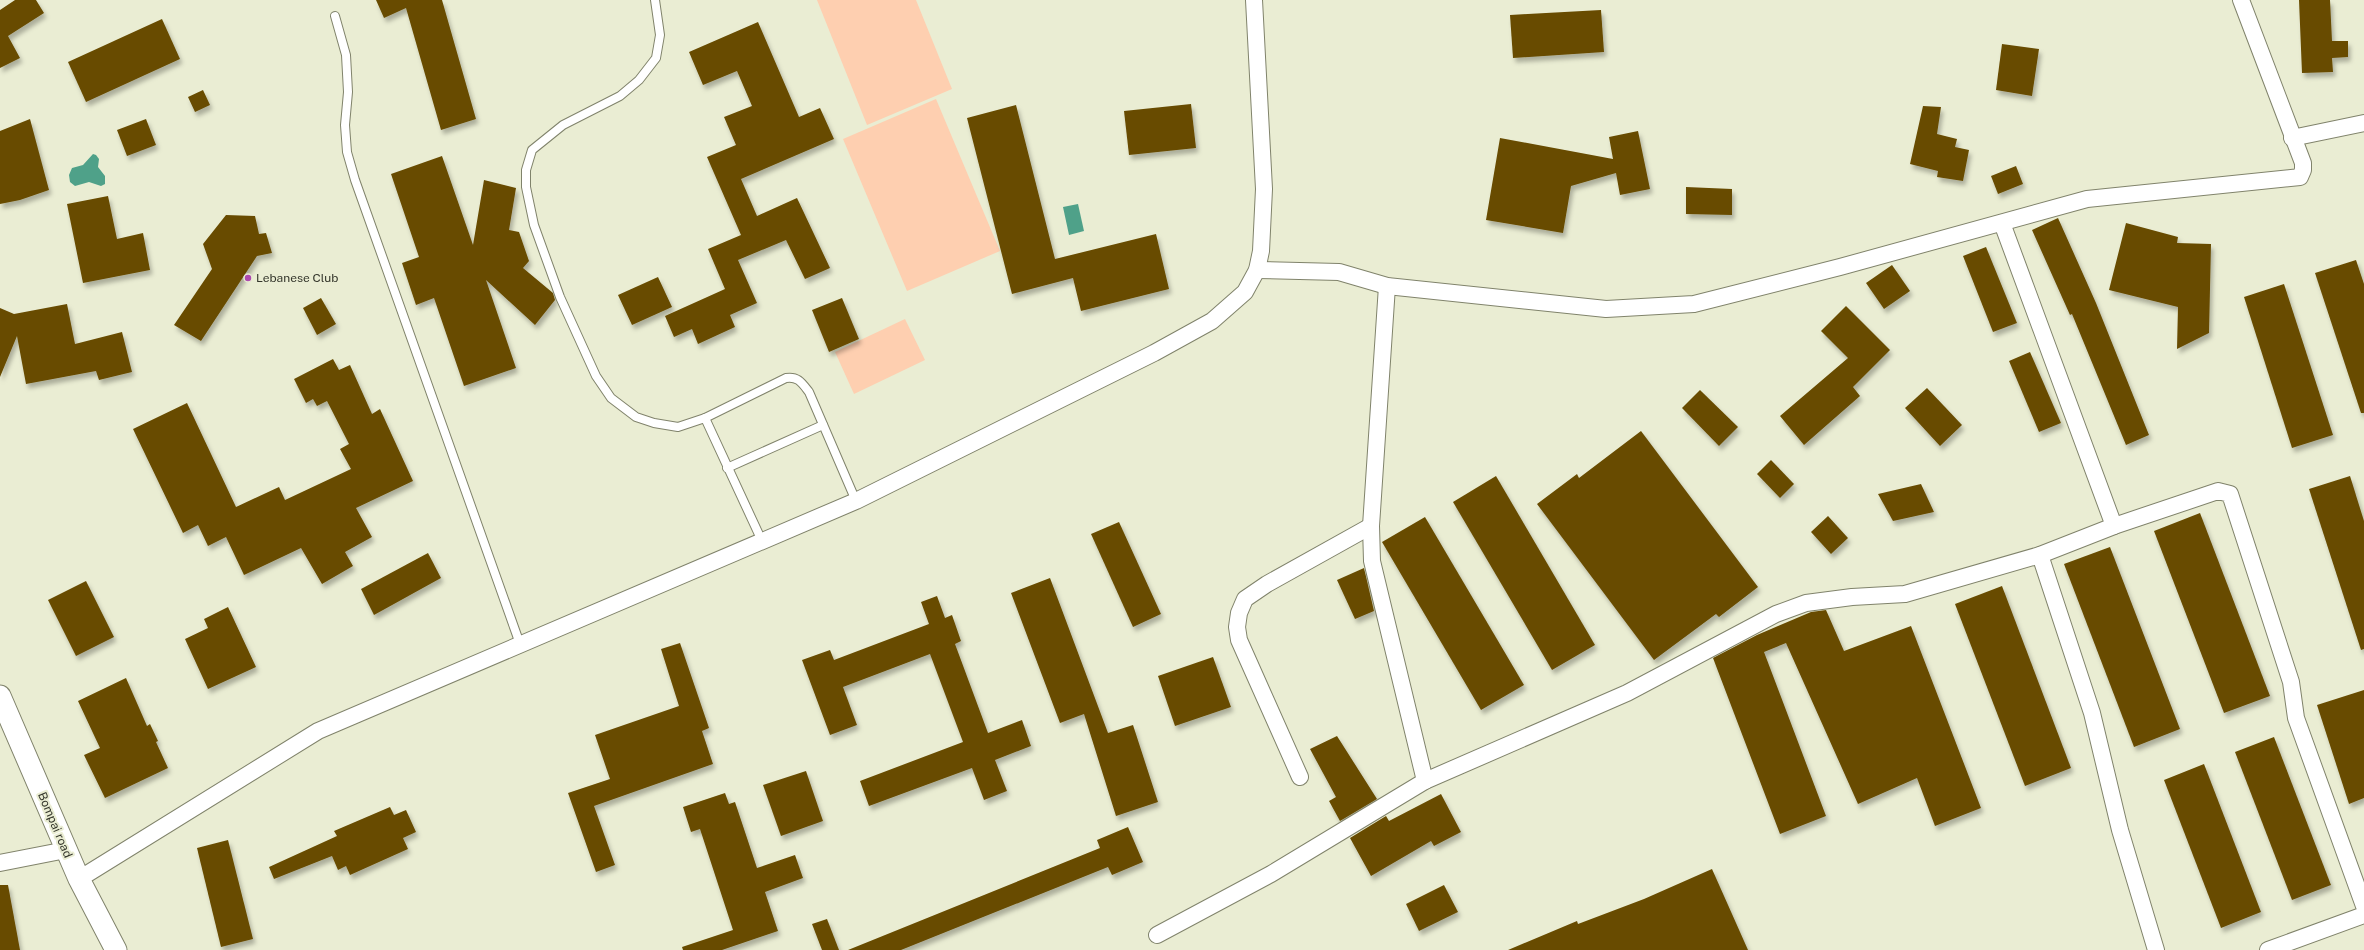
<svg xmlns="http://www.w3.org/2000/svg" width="2364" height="950" font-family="'Public Sans',sans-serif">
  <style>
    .green { fill: #fecfb0 }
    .water { fill: #4fa189 }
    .building { fill: #674b00; filter: url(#shadow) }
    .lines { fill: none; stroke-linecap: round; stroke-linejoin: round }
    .service-casing { stroke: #80836b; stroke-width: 10 }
    .minor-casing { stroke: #80836b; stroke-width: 18 }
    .tertiary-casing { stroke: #80836b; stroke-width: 23 }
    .service { stroke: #fff; stroke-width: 8 }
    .minor { stroke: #fff; stroke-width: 16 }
    .tertiary { stroke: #fff; stroke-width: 21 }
    .poi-dot { fill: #ad49af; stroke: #eaedd3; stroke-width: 1.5 }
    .labels { text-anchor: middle; stroke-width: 4; stroke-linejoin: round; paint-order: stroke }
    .poi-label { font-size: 12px; fill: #34362b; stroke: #eaedd3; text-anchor: start }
    .street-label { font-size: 12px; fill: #34362b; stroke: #eaedd3 }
  </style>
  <defs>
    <filter id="shadow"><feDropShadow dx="2.5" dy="4.5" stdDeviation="2" flood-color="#0004"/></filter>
  </defs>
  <rect width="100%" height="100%" fill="#eaedd3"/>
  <g class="green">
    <polygon points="817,0 916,0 952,89 867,125"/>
    <polygon points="936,99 1000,251 907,291 843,139"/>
    <polygon points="905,319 925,360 854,394 835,352"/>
  </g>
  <g class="water">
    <polygon points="93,154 96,155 99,159 98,167 105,176 105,184 101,186 89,182 75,186 70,182 69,175 72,168 83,165"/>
    <polygon points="1078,204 1084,231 1069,235 1063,207"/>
  </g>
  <g class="building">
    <polygon points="15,0 36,0 44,13 8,36 20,58 0,68 0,10"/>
    <polygon points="376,0 442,0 476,119 441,130 406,8 384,18"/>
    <polygon points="2299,0 2330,0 2332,41 2348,41 2348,57 2332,58 2333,72 2302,73"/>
    <polygon points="1601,10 1604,52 1513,58 1510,15"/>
    <polygon points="162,19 180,59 86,102 68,62"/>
    <polygon points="758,22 799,117 820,108 834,139 741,179 757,216 797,198 830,268 805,279 786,240 738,260 757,303 730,315 735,327 698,344 692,329 674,337 665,316 725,289 708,249 741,235 707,157 736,145 724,117 752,106 737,71 703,85 689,52"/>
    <polygon points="2002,44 2039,49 2032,96 1996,90"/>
    <polygon points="203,90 210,105 195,112 188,97"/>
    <polygon points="1191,104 1196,148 1129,155 1124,111"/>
    <polygon points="1016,105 1055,259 1156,234 1169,289 1081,311 1073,278 1012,294 967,118"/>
    <polygon points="1923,106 1941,107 1937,134 1957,139 1955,147 1969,150 1963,181 1937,177 1938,171 1910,164"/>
    <polygon points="30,119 49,190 20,200 0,204 0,131"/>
    <polygon points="146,119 156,145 127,156 117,130"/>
    <polygon points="1638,131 1650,189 1620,195 1616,173 1571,186 1563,233 1486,220 1500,138 1613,159 1609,137"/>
    <polygon points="442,156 473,245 484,180 516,188 509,230 519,232 529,261 523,268 553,293 555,300 535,325 486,280 516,368 464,386 434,298 416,305 402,263 419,257 391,174"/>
    <polygon points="2016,166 2023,184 1998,194 1991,176"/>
    <polygon points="1686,187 1732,189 1732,215 1686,214"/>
    <polygon points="108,196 117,239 143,233 150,270 83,283 67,204"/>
    <polygon points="226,215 255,216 259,234 266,233 272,253 257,256 201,341 174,325 212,269 203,244"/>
    <polygon points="2058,218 2096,303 2149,435 2126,445 2072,314 2070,315 2032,230"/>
    <polygon points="2126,223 2178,237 2177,243 2211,244 2209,333 2177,349 2178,307 2109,290"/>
    <polygon points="1986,247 2017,323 1993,332 1963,256"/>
    <polygon points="2356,260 2364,284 2364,413 2361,413 2315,273"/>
    <polygon points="1892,265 1910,291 1884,309 1866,283"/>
    <polygon points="658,277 672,307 632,325 618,295"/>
    <polygon points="2284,284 2333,435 2292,448 2244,297"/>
    <polygon points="321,298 336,324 317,335 303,308"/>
    <polygon points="842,298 859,339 829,352 812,310"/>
    <polygon points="67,304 75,344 122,332 132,372 99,380 96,371 26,384 17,336 0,377 0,308 14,314"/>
    <polygon points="1846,306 1890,350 1853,387 1860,396 1804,445 1780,416 1848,358 1821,331"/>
    <polygon points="2030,352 2061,423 2039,432 2009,361"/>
    <polygon points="333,359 339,370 350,365 372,414 380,409 413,481 356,508 372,537 345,552 353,566 322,584 301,548 244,575 226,537 208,546 198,525 183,533 133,429 187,403 236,507 279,487 285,500 351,469 340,449 349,444 327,401 317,406 313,399 306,403 294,379"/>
    <polygon points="1927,388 1962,425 1940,446 1905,408"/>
    <polygon points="1700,390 1738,427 1719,446 1682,408"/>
    <polygon points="1641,431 1758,587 1719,617 1716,614 1654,660 1537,504 1577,474 1579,478"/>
    <polygon points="1771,460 1794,484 1780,498 1757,474"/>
    <polygon points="1496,476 1595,645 1552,670 1453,502"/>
    <polygon points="2350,476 2364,521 2364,649 2361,650 2309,489"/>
    <polygon points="1921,484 1934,512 1893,521 1878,494"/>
    <polygon points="2200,513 2270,696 2224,713 2154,531"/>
    <polygon points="1828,516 1848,538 1831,554 1811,532"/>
    <polygon points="1425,517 1524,685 1481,710 1382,542"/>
    <polygon points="1119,522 1161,614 1133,627 1091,534"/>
    <polygon points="2110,547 2180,729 2134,747 2064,564"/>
    <polygon points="428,553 441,578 374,615 361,589"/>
    <polygon points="1364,568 1374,611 1355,619 1337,580"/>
    <polygon points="1050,578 1108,733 1133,725 1158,802 1116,816 1084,714 1060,723 1011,593"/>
    <polygon points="86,581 114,637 76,656 48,600"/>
    <polygon points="2002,586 2071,768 2025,786 1955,604"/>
    <polygon points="937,596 945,618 952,615 961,641 955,644 988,733 1022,720 1031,746 995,760 1007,791 984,800 972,768 869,806 860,781 963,742 930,654 843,687 857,725 830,735 802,660 830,650 834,660 929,624 921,602"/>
    <polygon points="228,607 256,667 208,689 185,639 208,628 204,619"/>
    <polygon points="1826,610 1844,651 1911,626 1981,808 1935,826 1917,778 1858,804 1786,643 1764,652 1826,816 1780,834 1713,658 1757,635 1811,612"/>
    <polygon points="680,643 709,728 702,731 713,764 594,806 615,865 596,872 568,793 610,779 595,735 679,706 661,649"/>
    <polygon points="1213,657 1231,707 1175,726 1158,676"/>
    <polygon points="126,678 147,726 150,724 158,741 156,742 168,768 105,798 84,755 100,748 78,701"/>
    <polygon points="2364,690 2364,798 2349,804 2317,705"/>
    <polygon points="1337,736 1377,799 1340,821 1329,801 1336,797 1310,749"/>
    <polygon points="2274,737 2331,885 2292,900 2235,752"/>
    <polygon points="2204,764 2261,912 2221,928 2164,780"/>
    <polygon points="806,771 823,821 781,836 763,785"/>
    <polygon points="725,793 729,804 735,802 757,868 795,855 803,878 765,892 778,931 722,950 683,950 682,947 733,930 700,829 691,832 683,807"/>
    <polygon points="1441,794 1461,832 1434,846 1431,841 1371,876 1350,838 1386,816 1389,821"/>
    <polygon points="390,807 394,815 406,810 416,832 403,838 408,849 350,875 346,866 338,870 332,856 274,879 269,867 337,836 334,831"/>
    <polygon points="1128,827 1143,862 1112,875 1108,867 901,950 848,950 1100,848 1097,840"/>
    <polygon points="228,840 253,939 221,947 197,848"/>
    <polygon points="1712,869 1748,950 1508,950 1577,921 1578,924 1644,899"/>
    <polygon points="0,885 8,885 20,950 0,950"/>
    <polygon points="1444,885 1458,912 1419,931 1406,904"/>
    <polygon points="827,919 839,950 822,950 812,924"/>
  </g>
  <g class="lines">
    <g class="service-casing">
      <g id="service">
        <path d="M 655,0 L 660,35 L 656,58 L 639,80 L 620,96 L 563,125 L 532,150 L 526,170 L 526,187 L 534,225 L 560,297 L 596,376 L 611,398 L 636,417 L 654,423 L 678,427 L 705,418 L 786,378 C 798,376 802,383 809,392 L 856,501"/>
        <polyline points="335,16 346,55 348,92 345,125 347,152 355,180 520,644"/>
        <polyline points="705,418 762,541"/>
        <polyline points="727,468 823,425"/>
      </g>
    </g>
    <g class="minor-casing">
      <g id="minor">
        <polyline points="2292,138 2364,123"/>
        <polyline points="2002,223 2114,526"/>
        <polyline points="1257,270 1339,272 1387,286 1606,309 1694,304 1840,267 2087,199 2300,177 2303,170 2303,163 2241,0"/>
        <polyline points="1387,286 1371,526 1372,561 1425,781"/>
        <polyline points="2040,555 2092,713 2120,830 2156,950"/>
        <polyline points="1300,777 1239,640 1237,627 1239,613 1245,599 1267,584 1371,526"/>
        <polyline points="0,863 66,850"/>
        <polyline points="79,879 318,731 856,501 1154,353 1212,321 1245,292 1257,270 1261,251 1264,189 1254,0"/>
        <polyline points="1157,935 1271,874 1425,781 1627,693 1776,614 1806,603 1852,597 1905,594 2040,555 2114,526 2218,491 2230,494 2291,682 2296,718 2364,906"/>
        <polyline points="2268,950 2364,915"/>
      </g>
    </g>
    <g class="tertiary-casing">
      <polyline id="tertiary" points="0,696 79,879 116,950"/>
    </g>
    <use href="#service" class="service"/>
    <use href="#minor" class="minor"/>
    <use href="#tertiary" class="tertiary"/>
  </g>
  <circle class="poi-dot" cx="248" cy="278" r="4"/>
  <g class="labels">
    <g class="poi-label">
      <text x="256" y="282">Lebanese Club</text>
    </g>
    <g class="street-label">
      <text transform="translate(55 825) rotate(67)" y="4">Bompai road</text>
    </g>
  </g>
</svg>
